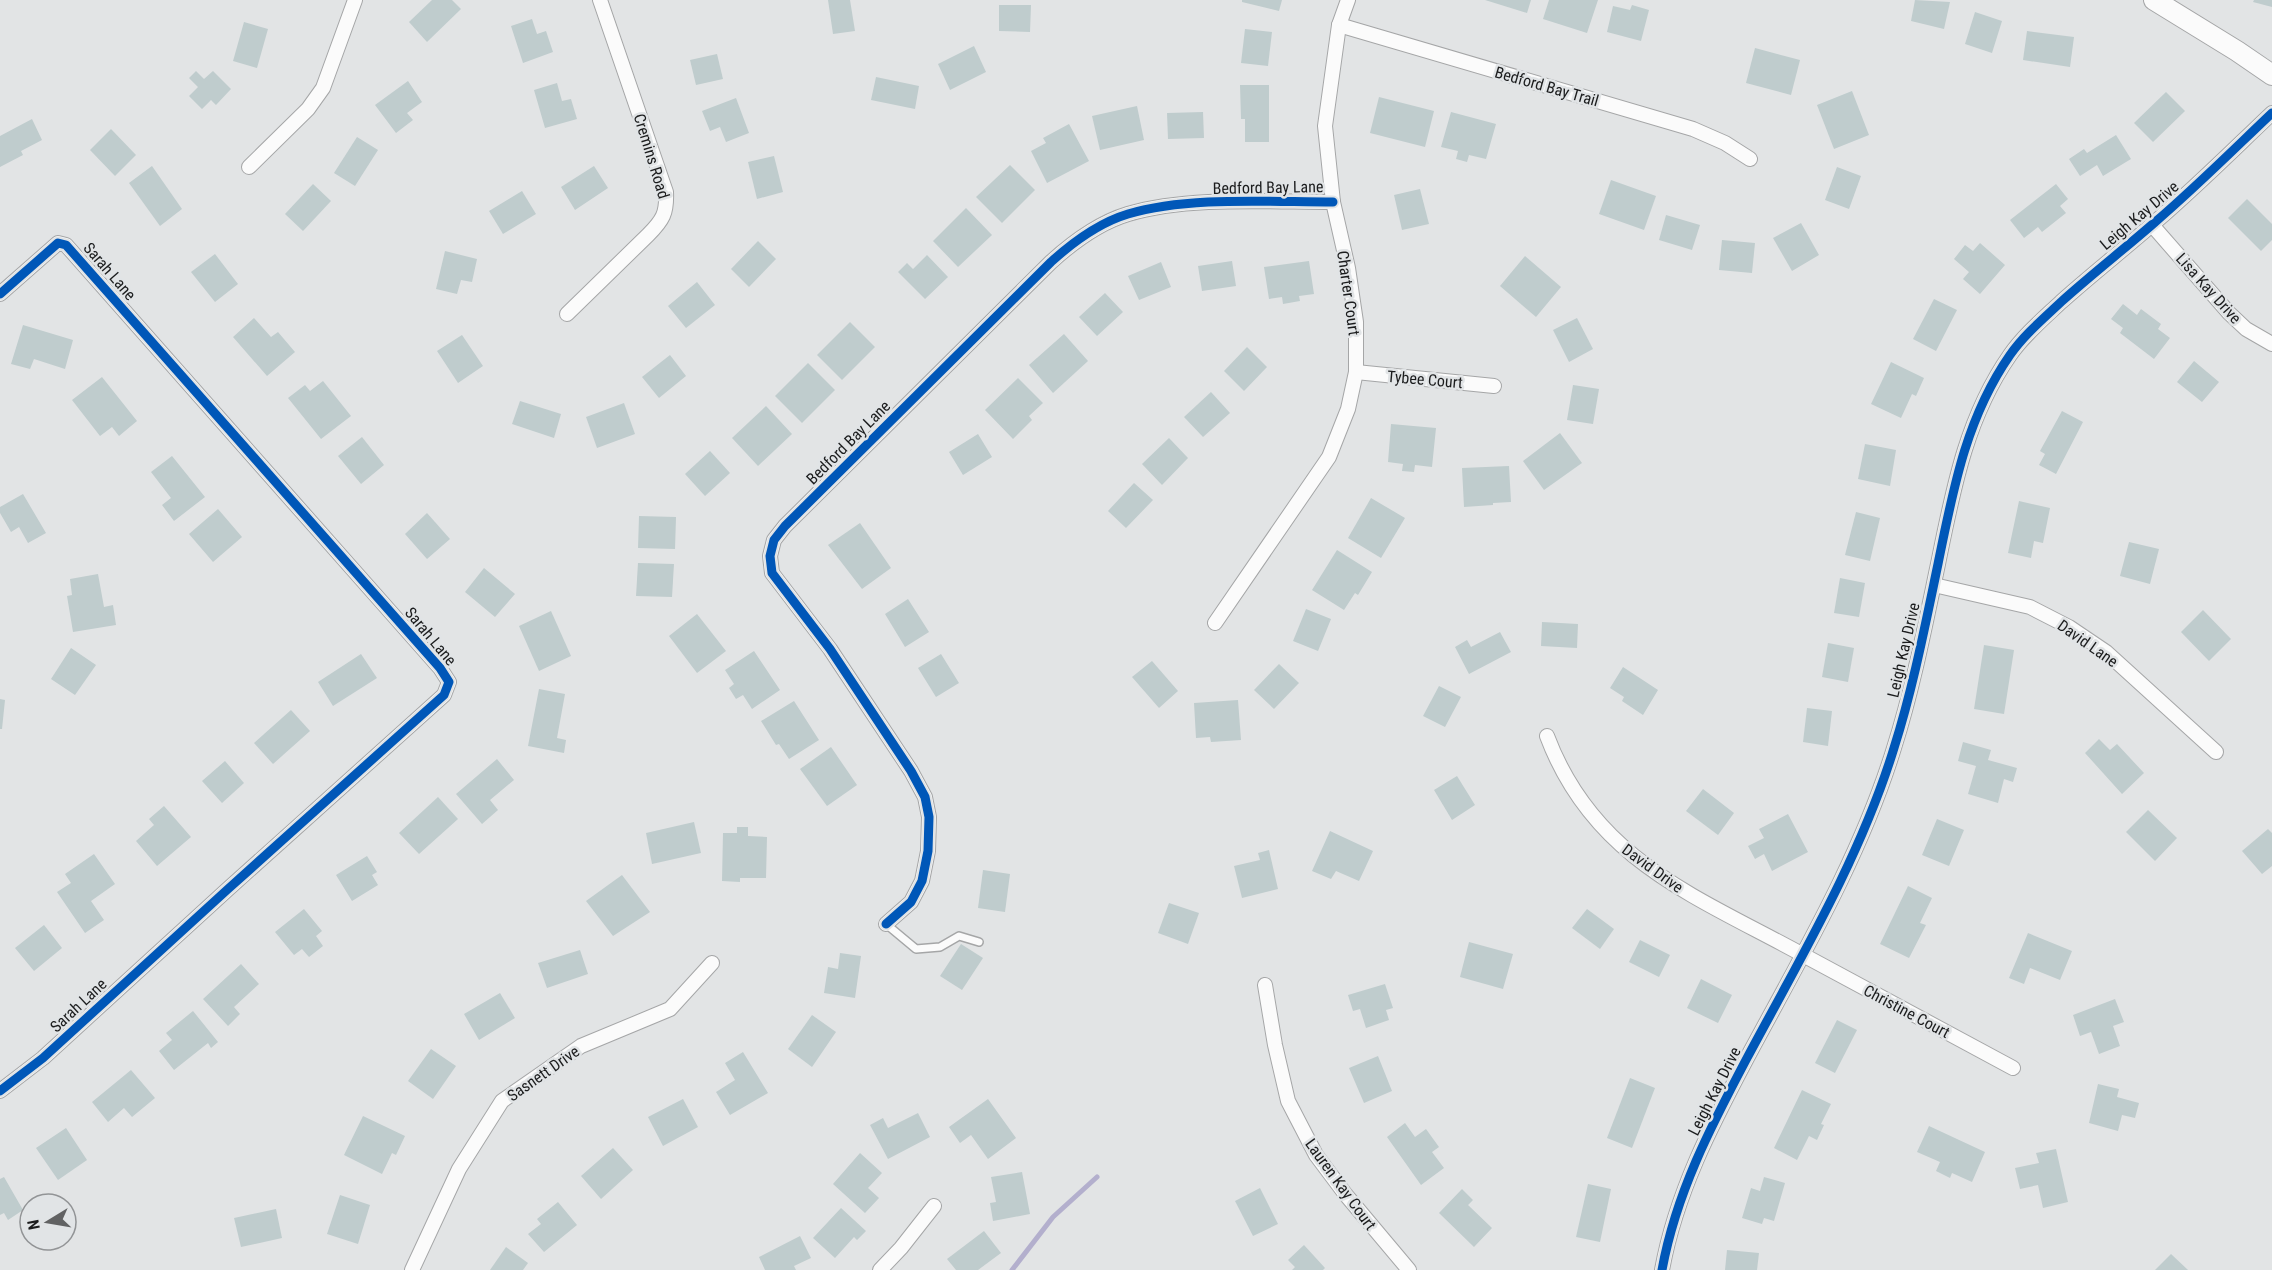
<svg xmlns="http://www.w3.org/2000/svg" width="2272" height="1270" font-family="'Roboto Condensed',sans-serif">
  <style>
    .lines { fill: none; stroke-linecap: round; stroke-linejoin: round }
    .stream { stroke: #b3afcd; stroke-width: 5 }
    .building { fill: #bfcccd }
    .lane-casing { stroke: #a5a6a7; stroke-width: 10 }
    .street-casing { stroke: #a5a6a7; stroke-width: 16 }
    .secondary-casing { stroke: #a5a6a7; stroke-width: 22 }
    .lane { stroke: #fbfbfb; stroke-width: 7 }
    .street { stroke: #fbfbfb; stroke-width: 14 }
    .secondary { stroke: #fbfbfb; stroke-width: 20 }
    .cycleway-casing { stroke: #e1e4e6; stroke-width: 13 }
    .cycleway { stroke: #0057b8; stroke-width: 9 }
    .labels { text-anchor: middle; stroke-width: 5; stroke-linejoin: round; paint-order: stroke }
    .street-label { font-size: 16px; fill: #1b1c1d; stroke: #e1e4e6 }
  </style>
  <rect width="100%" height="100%" fill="#e2e4e5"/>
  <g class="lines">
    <polyline class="stream" points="1012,1270 1053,1217 1097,1177"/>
  </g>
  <g class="building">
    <polygon points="432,0 452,0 461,9 427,42 409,22"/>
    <polygon points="828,0 850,0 855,31 833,34"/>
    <polygon points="1242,0 1282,0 1279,11 1242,2"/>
    <polygon points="1485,0 1531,0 1527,13"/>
    <polygon points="1549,0 1598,0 1587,33 1543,19"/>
    <polygon points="1915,0 1950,2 1944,29 1911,21"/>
    <polygon points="2254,0 2272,0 2272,7 2253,2"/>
    <polygon points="999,5 1031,5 1030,32 999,31"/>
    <polygon points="1632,5 1649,10 1641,41 1607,32 1613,6 1630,10"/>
    <polygon points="1975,12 2002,21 1992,53 1965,44"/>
    <polygon points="532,19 537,34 546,31 553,52 523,63 511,26"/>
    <polygon points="244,22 268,29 257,68 233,61"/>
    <polygon points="1245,29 1272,32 1268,66 1241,63"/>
    <polygon points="2027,31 2074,37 2070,67 2023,60"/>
    <polygon points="974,46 986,72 950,90 938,64"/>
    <polygon points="1755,48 1800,60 1791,95 1746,83"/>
    <polygon points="717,54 723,79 696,85 690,60"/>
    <polygon points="196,71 204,79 213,71 231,89 216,105 211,100 202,109 189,96 198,87 189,78"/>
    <polygon points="876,77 919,86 915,109 871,100"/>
    <polygon points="408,81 422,102 407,113 413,120 396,133 375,105"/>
    <polygon points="557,83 562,101 571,99 577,119 545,128 534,90"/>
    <polygon points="1240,85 1269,85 1269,142 1245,142 1245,119 1241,119"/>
    <polygon points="1852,91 1869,135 1834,149 1817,105"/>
    <polygon points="2166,92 2185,111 2153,142 2134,123"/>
    <polygon points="1379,97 1434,111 1425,147 1370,133"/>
    <polygon points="736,98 749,133 726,142 720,127 710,131 702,111"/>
    <polygon points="1137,106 1144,140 1100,150 1092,116"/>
    <polygon points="1203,112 1204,138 1168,139 1167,113"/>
    <polygon points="1451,112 1496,124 1486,159 1469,155 1467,162 1456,159 1458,151 1441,147"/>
    <polygon points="32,119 42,140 21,151 23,155 0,167 0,136"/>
    <polygon points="1069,124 1089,161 1047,183 1031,151 1046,143 1043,138"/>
    <polygon points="111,129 136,155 115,176 90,150"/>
    <polygon points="2116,135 2131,159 2103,176 2097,165 2080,176 2069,159 2084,149 2087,153"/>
    <polygon points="357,137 378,150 355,186 334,173"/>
    <polygon points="774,156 783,192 757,199 748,162"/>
    <polygon points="1010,165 1035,190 1002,223 976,197"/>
    <polygon points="152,166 182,209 160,226 129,183"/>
    <polygon points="594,166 608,188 575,210 561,187"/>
    <polygon points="1837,167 1861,176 1849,209 1825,200"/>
    <polygon points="1611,180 1656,196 1644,230 1599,214"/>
    <polygon points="313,184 331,201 303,231 285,214"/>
    <polygon points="2056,184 2068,199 2060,206 2066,213 2042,232 2038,227 2024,238 2010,220"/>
    <polygon points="1420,189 1429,224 1402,230 1394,195"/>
    <polygon points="522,191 536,214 503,234 489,211"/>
    <polygon points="2247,199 2272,224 2272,240 2261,251 2228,218"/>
    <polygon points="966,208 992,235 958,267 933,241"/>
    <polygon points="1666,215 1700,225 1692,250 1659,240"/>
    <polygon points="1801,223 1819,255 1792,271 1773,238"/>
    <polygon points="1722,240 1755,243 1752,273 1719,270"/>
    <polygon points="758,241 776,259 749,287 731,269"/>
    <polygon points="1980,243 2005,265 1980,294 1963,279 1969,272 1954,259 1965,245 1973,251"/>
    <polygon points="445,251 477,259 472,282 461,280 457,294 436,289"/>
    <polygon points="215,254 238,284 215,302 191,272"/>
    <polygon points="927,255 948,277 925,299 898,272 907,263 913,269"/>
    <polygon points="1525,256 1561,287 1536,317 1500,286"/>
    <polygon points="1232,261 1236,286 1202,291 1198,266"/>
    <polygon points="1309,261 1314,294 1299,296 1300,301 1283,304 1282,297 1269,299 1264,267"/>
    <polygon points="1161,262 1171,287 1139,300 1128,276"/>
    <polygon points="697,282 715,305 686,328 668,306"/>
    <polygon points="1105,293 1123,312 1097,336 1079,317"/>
    <polygon points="1934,299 1957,310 1936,351 1913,339"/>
    <polygon points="2123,304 2137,315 2141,309 2161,324 2158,329 2170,338 2154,359 2120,333 2123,328 2111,319"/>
    <polygon points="254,318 271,337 278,332 295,352 267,376 233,337"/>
    <polygon points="1577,318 1593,349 1569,362 1553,330"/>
    <polygon points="850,322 875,347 842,380 817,355"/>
    <polygon points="23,325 73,340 65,369 34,359 30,369 11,364"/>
    <polygon points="1064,334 1088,361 1053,393 1029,365"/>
    <polygon points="462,335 483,366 458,383 437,351"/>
    <polygon points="1247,347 1267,367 1244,391 1224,371"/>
    <polygon points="670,355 686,376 659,398 642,377"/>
    <polygon points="2194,361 2219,382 2202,402 2177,382"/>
    <polygon points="1891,362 1924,378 1916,396 1912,394 1901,418 1871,404"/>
    <polygon points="808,363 835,390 802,423 775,396"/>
    <polygon points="102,377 137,421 119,436 112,427 100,436 72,400"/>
    <polygon points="1018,378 1043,403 1029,416 1032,420 1013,439 985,410"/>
    <polygon points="323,381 351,416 321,439 288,398 305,385 310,391"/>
    <polygon points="1573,385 1599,389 1593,424 1567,420"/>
    <polygon points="1211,392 1230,413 1203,437 1184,417"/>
    <polygon points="520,401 561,414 554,438 512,424"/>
    <polygon points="624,403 635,434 597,448 586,417"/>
    <polygon points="766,406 792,434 758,466 732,438"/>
    <polygon points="2062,411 2083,422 2056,474 2039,465 2045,454 2040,451"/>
    <polygon points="1391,424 1436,428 1432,467 1415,465 1414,472 1402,471 1403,464 1388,462"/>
    <polygon points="1560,433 1582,463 1544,490 1523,461"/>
    <polygon points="978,434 992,457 963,475 949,452"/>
    <polygon points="362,437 384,465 361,484 338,456"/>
    <polygon points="1169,438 1188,458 1162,485 1142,464"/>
    <polygon points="1865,444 1896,450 1890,486 1858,479"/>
    <polygon points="710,451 730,473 705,496 685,474"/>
    <polygon points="172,456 205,497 174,521 162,505 171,498 151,472"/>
    <polygon points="1509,466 1511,502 1493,503 1493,505 1464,507 1462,468"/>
    <polygon points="1134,483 1153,500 1126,528 1108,511"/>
    <polygon points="23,494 46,533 28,543 19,527 11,532 0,513 0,507"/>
    <polygon points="1371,498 1405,518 1381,558 1348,538"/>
    <polygon points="2019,501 2050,508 2043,543 2034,541 2031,558 2008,553"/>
    <polygon points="218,509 242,537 213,562 189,534"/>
    <polygon points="1856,512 1880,518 1870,561 1845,555"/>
    <polygon points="427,513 450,539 427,559 405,534"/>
    <polygon points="639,516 676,517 675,549 638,548"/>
    <polygon points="860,523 891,568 862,589 828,545"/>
    <polygon points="2129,542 2159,549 2150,584 2120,576"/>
    <polygon points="1337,550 1372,572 1358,595 1355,593 1344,610 1312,590"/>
    <polygon points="638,563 674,564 672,597 636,596"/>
    <polygon points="484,568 515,594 495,617 465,592"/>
    <polygon points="98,574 104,607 113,605 116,625 73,632 67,596 72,595 70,579"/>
    <polygon points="1840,578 1865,583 1859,617 1834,613"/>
    <polygon points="908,599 929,632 905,647 885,614"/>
    <polygon points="1306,609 1331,619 1318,651 1293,641"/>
    <polygon points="2203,610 2231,639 2209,661 2181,632"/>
    <polygon points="551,611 571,656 539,671 519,626"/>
    <polygon points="697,614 726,651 697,673 669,636"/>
    <polygon points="1542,622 1578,624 1577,648 1541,646"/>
    <polygon points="1500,632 1511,652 1469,674 1455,647 1467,640 1471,647"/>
    <polygon points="1828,643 1854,648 1848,682 1822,677"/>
    <polygon points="1984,645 2014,650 2004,714 1974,709"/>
    <polygon points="71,648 96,665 75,695 51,679"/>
    <polygon points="754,651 780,690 752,709 743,695 736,699 729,688 734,684 725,670"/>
    <polygon points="361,654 377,678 333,706 318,682"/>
    <polygon points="941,654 959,683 936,697 918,668"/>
    <polygon points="1152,661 1178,691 1159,708 1132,677"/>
    <polygon points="1279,664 1299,683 1274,709 1254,690"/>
    <polygon points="1623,667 1658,690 1643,715 1622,701 1624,697 1610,688"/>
    <polygon points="1439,686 1461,697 1445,727 1423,716"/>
    <polygon points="539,689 565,694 557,738 566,740 564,753 528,746"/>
    <polygon points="0,699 5,700 2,729 0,729"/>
    <polygon points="1238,700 1241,740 1211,742 1210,737 1196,738 1194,703"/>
    <polygon points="794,701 819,740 789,759 779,744 776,745 761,721"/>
    <polygon points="1807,708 1832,711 1828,746 1803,742"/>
    <polygon points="291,710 310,731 273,764 254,743"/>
    <polygon points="2099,739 2110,750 2117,744 2144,773 2122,794 2085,753"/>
    <polygon points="1963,742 1991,750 1988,760 2017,768 2013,782 2004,779 1998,803 1968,794 1976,766 1958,761"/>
    <polygon points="831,747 857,785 827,806 800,769"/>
    <polygon points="497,759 514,780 490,800 498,810 482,824 456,794"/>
    <polygon points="225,761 244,783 222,803 202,781"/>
    <polygon points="1457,776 1475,805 1452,820 1434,790"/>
    <polygon points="1703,789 1734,813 1718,835 1686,811"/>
    <polygon points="438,797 458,819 419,854 399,833"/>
    <polygon points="164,806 191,837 157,866 136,841 154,825 149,819"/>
    <polygon points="2148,810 2177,838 2155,861 2126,832"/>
    <polygon points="1788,814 1808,852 1772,871 1764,854 1755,859 1748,846 1764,838 1759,829"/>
    <polygon points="1937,819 1964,830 1949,866 1922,855"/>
    <polygon points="694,822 701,853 652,864 646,833"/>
    <polygon points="737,827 748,827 748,836 767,837 766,878 740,878 740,882 722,881 723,833 737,833"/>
    <polygon points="2268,829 2272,833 2272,866 2262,874 2242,851"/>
    <polygon points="1330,831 1373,851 1359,881 1336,871 1331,879 1312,871"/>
    <polygon points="1269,850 1278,889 1242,898 1234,866 1260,860 1258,853"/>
    <polygon points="94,854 115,884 91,901 104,920 85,933 57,892 71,883 65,874"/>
    <polygon points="367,856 377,872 372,875 378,885 352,901 336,875"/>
    <polygon points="983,870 1010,874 1005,912 978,908"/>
    <polygon points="622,875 650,912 613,936 586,901"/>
    <polygon points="1908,886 1932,898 1920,923 1926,925 1909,958 1880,944"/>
    <polygon points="1169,903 1199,913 1188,944 1158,933"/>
    <polygon points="304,909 322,931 316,936 323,946 309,957 302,949 294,955 275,932"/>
    <polygon points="1587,909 1614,929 1600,949 1572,928"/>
    <polygon points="44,925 62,948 34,971 15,948"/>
    <polygon points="2028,933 2072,951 2060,980 2030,968 2024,984 2009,978"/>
    <polygon points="1640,940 1670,955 1659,977 1629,962"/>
    <polygon points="1469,942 1513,954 1503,989 1460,977"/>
    <polygon points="961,944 983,958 962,990 940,976"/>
    <polygon points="580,950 588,974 547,988 538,963"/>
    <polygon points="840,953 861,956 855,998 824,993 828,967 838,969"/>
    <polygon points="241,964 259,984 234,1007 240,1014 228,1026 203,999"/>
    <polygon points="1701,979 1732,995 1718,1023 1687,1008"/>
    <polygon points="1385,984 1393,1008 1386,1010 1389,1020 1366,1028 1360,1009 1353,1011 1348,995"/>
    <polygon points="500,993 515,1018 479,1040 464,1014"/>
    <polygon points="2115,999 2124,1022 2113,1026 2120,1046 2099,1054 2091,1032 2080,1036 2073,1015"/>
    <polygon points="193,1011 218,1042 211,1048 208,1043 174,1070 159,1051 172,1040 166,1033"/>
    <polygon points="812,1015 836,1032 812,1067 788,1049"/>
    <polygon points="1837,1020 1857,1030 1835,1073 1815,1063"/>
    <polygon points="431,1049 456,1066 433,1099 408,1081"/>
    <polygon points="743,1052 768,1093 730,1115 716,1092 735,1080 725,1063"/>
    <polygon points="1378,1056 1392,1091 1364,1103 1349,1068"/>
    <polygon points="131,1070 155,1098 132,1117 124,1108 108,1122 92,1102"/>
    <polygon points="1630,1078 1655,1088 1632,1148 1607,1138"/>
    <polygon points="2098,1084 2119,1089 2117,1097 2139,1103 2135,1118 2122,1115 2118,1131 2089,1123"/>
    <polygon points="1802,1090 1831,1104 1821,1124 1824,1125 1817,1140 1809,1136 1797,1160 1774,1148"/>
    <polygon points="683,1099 698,1127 663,1146 648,1117"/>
    <polygon points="988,1099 1016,1138 988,1159 971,1135 960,1143 949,1127"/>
    <polygon points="918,1113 930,1137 888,1159 870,1125 883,1118 888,1128"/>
    <polygon points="363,1116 405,1136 396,1155 392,1153 382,1174 344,1155"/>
    <polygon points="1405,1123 1415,1137 1426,1129 1439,1147 1432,1152 1444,1168 1421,1185 1387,1137"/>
    <polygon points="1929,1126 1985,1152 1972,1182 1952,1173 1950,1178 1936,1171 1940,1162 1917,1152"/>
    <polygon points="66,1128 87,1160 58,1180 36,1148"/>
    <polygon points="613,1148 633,1170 601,1199 581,1176"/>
    <polygon points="2056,1149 2068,1202 2043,1208 2038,1185 2020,1189 2015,1168 2039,1163 2036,1153"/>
    <polygon points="860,1153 882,1173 868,1188 879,1198 865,1213 833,1184"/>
    <polygon points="1022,1172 1030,1214 993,1221 990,1203 996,1202 991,1177"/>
    <polygon points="4,1177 23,1210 8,1220 4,1213 0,1215 0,1179"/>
    <polygon points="1764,1177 1785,1183 1774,1221 1764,1218 1762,1224 1742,1218 1751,1188 1760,1191"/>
    <polygon points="1588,1184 1611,1189 1600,1242 1576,1237"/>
    <polygon points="1260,1188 1278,1224 1253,1236 1235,1201"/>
    <polygon points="1462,1189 1473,1200 1468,1205 1492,1228 1474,1247 1439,1213"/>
    <polygon points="340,1195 370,1205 358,1244 327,1234"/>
    <polygon points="558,1202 577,1225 544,1252 528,1234 541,1224 537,1219"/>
    <polygon points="841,1208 866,1231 857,1240 854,1237 835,1258 813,1238"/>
    <polygon points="276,1209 282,1238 241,1247 234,1218"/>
    <polygon points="984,1231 1001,1253 978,1270 956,1270 947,1259"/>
    <polygon points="800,1236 811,1258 794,1266 796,1270 765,1270 759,1257"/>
    <polygon points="1304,1245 1325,1268 1323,1270 1292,1270 1295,1267 1288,1260"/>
    <polygon points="506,1247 528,1263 523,1270 490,1270"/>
    <polygon points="1727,1250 1759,1253 1757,1270 1725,1270"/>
    <polygon points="2171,1254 2188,1270 2155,1270"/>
  </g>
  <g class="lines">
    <g class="lane-casing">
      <polyline id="lane" points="886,924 916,949 940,947 959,936 979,942"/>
    </g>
    <g class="street-casing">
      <g id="street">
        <polyline points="1339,25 1693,129 1725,143 1750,159"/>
        <polyline points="249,167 308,109 323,88 355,0"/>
        <polyline points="2152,225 2229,313 2246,329 2272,344"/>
        <polyline points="0,294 58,243 66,245 440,668 449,682 444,695 228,889 43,1058 0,1091"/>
        <path d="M 567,314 L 648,235 C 663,220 667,213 666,192 L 600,0"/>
        <polyline points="1356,372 1494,386"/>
        <polyline points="1934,585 2030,607 2069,627 2106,652 2216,752"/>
        <polyline points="1215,623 1329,457 1348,409 1356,372 1356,322 1348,268 1333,202 1325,126 1339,25 1348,0"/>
        <path d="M 1547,736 C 1594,861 1698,897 1805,956 C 1875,993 1944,1031 2013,1068"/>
        <path d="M 886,924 L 911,902 L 922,881 L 928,851 L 929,817 L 925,797 L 911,771 L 830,649 L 772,573 L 770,556 L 774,540 L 785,526 L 1051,262 C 1073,242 1098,223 1128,214 C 1188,196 1269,202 1333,202"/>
        <polyline points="1265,985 1275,1045 1288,1101 1316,1155 1346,1195 1409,1270"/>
        <polyline points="412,1270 459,1169 502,1101 581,1046 670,1009 712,963"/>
        <polyline points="880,1270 901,1248 934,1206"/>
        <path d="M 1662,1270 C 1676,1193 1711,1126 1747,1058 C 1800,959 1861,856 1894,748 C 1913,688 1925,626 1938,564 C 1953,490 1966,418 2010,355 C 2024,335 2043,319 2061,302 C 2091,275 2123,250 2154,223 C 2195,188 2233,150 2272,113"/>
      </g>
    </g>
    <g class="secondary-casing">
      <polyline id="secondary" points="2154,0 2237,51 2272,75"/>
    </g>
    <use href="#lane" class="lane"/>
    <use href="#street" class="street"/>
    <use href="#secondary" class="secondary"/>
    <g class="cycleway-casing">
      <g id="cycleway">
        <polyline points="0,294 58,243 66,245 440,668 449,682 444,695 228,889 43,1058 0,1091"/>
        <path d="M 886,924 L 911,902 L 922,881 L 928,851 L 929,817 L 925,797 L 911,771 L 830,649 L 772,573 L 770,556 L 774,540 L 785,526 L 1051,262 C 1073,242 1098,223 1128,214 C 1188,196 1269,202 1333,202"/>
        <path d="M 1662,1270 C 1676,1193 1711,1126 1747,1058 C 1800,959 1861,856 1894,748 C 1913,688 1925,626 1938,564 C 1953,490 1966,418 2010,355 C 2024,335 2043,319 2061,302 C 2091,275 2123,250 2154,223 C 2195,188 2233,150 2272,113"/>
      </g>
    </g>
    <use href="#cycleway" class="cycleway"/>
  </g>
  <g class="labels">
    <g class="street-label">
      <text transform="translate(1547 86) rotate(16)" y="6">Bedford Bay Trail</text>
      <text transform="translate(652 156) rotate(73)" y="6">Cremins Road</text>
      <text transform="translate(1268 187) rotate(-1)" y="6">Bedford Bay Lane</text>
      <text transform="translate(2139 215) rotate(-40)" y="6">Leigh Kay Drive</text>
      <text transform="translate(110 271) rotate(49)" y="6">Sarah Lane</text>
      <text transform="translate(2209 288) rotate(48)" y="6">Lisa Kay Drive</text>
      <text transform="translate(1349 293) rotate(82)" y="6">Charter Court</text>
      <text transform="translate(1425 379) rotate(5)" y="6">Tybee Court</text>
      <text transform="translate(848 442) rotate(-45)" y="6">Bedford Bay Lane</text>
      <text transform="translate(431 636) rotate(50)" y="6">Sarah Lane</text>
      <text transform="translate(2088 643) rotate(35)" y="6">David Lane</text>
      <text transform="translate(1903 650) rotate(-77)" y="6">Leigh Kay Drive</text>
      <text transform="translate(1653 868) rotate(36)" y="6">David Drive</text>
      <text transform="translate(78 1005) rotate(-43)" y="6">Sarah Lane</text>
      <text transform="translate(1907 1011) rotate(28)" y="6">Christine Court</text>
      <text transform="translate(543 1073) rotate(-35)" y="6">Sasnett Drive</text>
      <text transform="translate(1714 1091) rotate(-63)" y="6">Leigh Kay Drive</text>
      <text transform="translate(1341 1184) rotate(54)" y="6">Lauren Kay Court</text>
    </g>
  </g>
  <g transform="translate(48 1222) rotate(259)"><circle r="28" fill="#e1e4e6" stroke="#929496" stroke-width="1.5"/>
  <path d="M0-4.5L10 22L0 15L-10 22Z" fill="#616263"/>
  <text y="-9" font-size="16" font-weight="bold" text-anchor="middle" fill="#1b1c1d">N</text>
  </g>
</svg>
